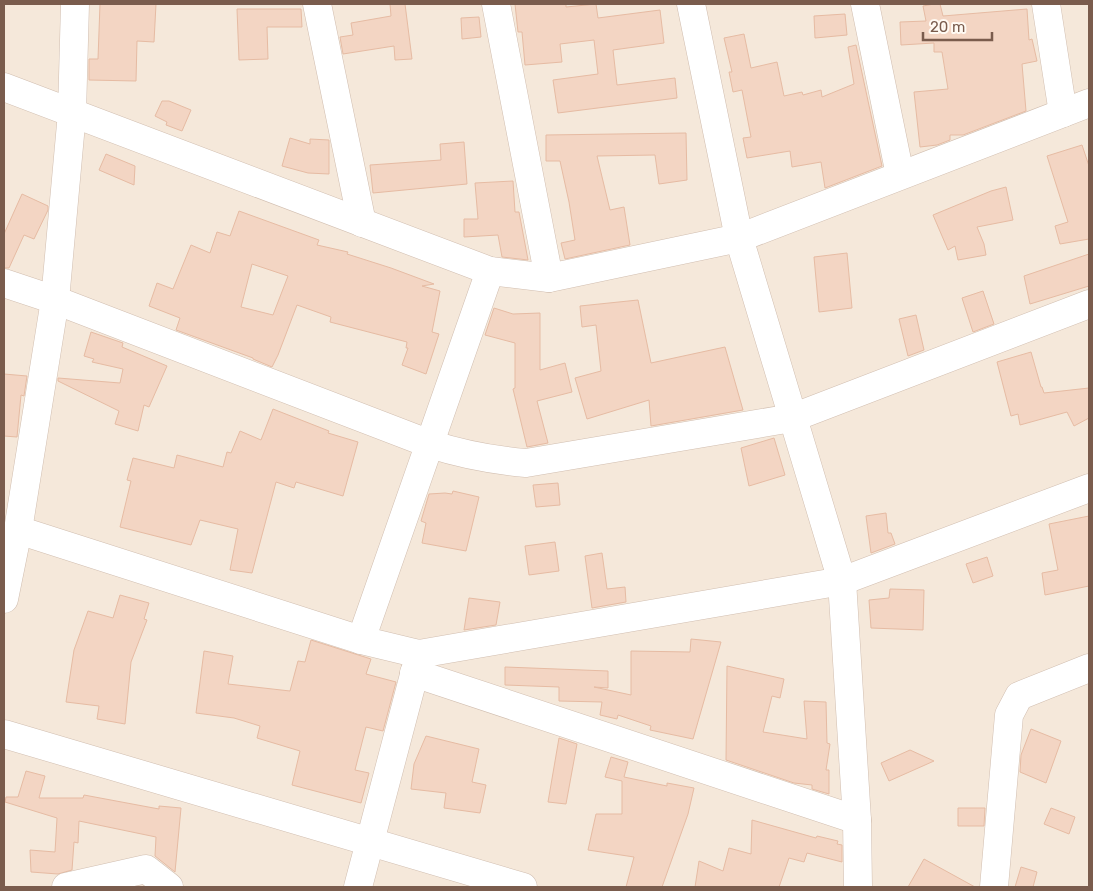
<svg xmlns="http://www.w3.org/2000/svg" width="1093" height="891" font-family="Rubik,sans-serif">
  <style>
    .residential { fill: #f5e8da }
    .building { fill: #f3d5c3; stroke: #e6bba3; fill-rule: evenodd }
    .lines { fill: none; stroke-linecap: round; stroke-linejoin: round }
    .minor-casing { stroke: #d1beb0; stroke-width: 29 }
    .minor { stroke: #fff; stroke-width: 28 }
  </style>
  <rect width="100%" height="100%" fill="#fdf6ec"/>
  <rect class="residential" x="4" y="4" width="1085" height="883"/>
  <g class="building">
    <polygon points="100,4 156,4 154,42 137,41 136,81 89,80 89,59 98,59"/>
    <polygon points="390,4 405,4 412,59 395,60 394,46 343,54 340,37 353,35 351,23 391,16"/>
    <polygon points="515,4 566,4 566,7 596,4 598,18 660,10 664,43 613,50 617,85 675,78 677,98 558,113 553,80 598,74 594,40 560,44 562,62 525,65 522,32 518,32"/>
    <polygon points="934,4 940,4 943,16 1027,9 1029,40 1032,39 1037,61 1022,64 1026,111 963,135 950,135 950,140 937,145 920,147 914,92 948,89 942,52 934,52 934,43 901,45 900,22 926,21 923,6"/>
    <polygon points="237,9 301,9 302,27 267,27 268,59 239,60"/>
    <polygon points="845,14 847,35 815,38 814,16"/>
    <polygon points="479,17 481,37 462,39 461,18"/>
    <polygon points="744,34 751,68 777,62 784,96 802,92 803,95 821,90 822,97 854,84 848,47 856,45 882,166 825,188 821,162 792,167 790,151 747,158 743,138 751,137 742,90 733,92 729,72 732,72 724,38"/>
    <polygon points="162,101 169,101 191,110 182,131 166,125 167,122 155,116"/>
    <polygon points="686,133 687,180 659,184 655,155 597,156 610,210 624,207 630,245 565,259 561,243 575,240 569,202 560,161 546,161 546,135"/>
    <polygon points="290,138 310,144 310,139 329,140 329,174 308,173 282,166"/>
    <polygon points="464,142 467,184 373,193 370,165 441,160 440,144"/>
    <polygon points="1082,145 1089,166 1089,239 1060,244 1055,226 1068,222 1047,156"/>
    <polygon points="106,154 135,166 134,185 99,170"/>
    <polygon points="513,181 515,212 519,212 528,260 502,257 498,235 464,237 464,219 478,219 475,183"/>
    <polygon points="1006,187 1013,220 977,227 984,244 986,255 958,260 955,246 948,250 933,215 991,191"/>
    <polygon points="22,194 48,206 48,210 34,239 24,235 9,268 4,268 4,234"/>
    <path d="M 239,211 L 319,240 L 317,245 L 348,252 L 347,254 L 391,268 L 434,284 L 422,286 L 440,291 L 432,332 L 439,334 L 426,374 L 402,365 L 408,348 L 406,348 L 407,342 L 330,322 L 331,317 L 297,305 L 278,355 L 272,367 L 253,359 L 253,358 L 176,330 L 180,318 L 149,306 L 157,283 L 173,289 L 191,245 L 210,253 L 217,232 L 230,236 ZM 252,264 L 288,276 L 273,315 L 241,307 Z"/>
    <polygon points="847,253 852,308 819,312 814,257"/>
    <polygon points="1089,254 1089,286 1030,304 1024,276"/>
    <polygon points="983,291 994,324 973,332 962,298"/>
    <polygon points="638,300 651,363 725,347 743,410 651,426 649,400 587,419 575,378 601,371 596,325 582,327 580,306"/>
    <polygon points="494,308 513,314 540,313 540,370 565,363 572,392 537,401 548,443 527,447 513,389 515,388 515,343 485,335"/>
    <polygon points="916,315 924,350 908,356 899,319"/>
    <polygon points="91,332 123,343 122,347 167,366 149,407 144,405 138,431 115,424 119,411 58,381 58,378 120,383 123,369 92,362 94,359 84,356"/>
    <polygon points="1031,352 1041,387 1042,387 1044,393 1089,388 1089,418 1074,426 1067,412 1020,425 1018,414 1011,416 997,362"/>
    <polygon points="4,374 27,376 24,396 21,395 17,437 4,436"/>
    <polygon points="273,409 329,431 328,433 358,442 343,496 296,482 294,488 276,482 252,573 230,570 238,529 200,520 191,545 120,527 131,481 127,480 133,458 174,468 177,455 223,467 227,452 231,453 240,431 261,440"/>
    <polygon points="774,438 785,475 749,486 741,448"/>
    <polygon points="558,483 560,505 536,507 533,485"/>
    <polygon points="453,491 479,497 466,551 422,543 426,523 421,521 429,494 445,493 452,494"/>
    <polygon points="886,513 888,533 891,533 895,544 871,553 866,516"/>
    <polygon points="1089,516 1089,586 1045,595 1042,573 1058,570 1049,524"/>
    <polygon points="555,542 559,571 529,575 525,546"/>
    <polygon points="602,553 607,589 625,587 626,602 592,608 585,556"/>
    <polygon points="987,557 993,576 973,583 966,564"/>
    <polygon points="890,589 924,590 923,630 871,628 869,600 889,598"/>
    <polygon points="120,595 149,603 144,619 147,620 131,662 125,724 97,719 99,706 66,702 74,650 88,611 113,618"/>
    <polygon points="469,598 500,602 496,625 464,630"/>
    <polygon points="691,639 721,642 693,739 650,730 651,726 618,715 617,719 600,715 602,702 559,701 559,687 505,685 505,667 608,671 608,688 594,687 631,695 631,651 690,652"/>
    <polygon points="311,640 371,659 366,674 396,682 383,731 366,727 355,770 369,773 361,803 292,785 300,751 257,738 260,726 234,718 196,713 204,651 233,656 228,684 290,691 298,661 305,662"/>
    <polygon points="727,666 784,679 780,698 772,696 763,732 807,739 804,701 826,702 827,743 830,744 826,770 829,770 829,794 812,789 812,785 794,783 726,760"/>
    <polygon points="1031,729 1061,741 1046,783 1020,772 1021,755"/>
    <polygon points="426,736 479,749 472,782 486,785 480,813 444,808 446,793 411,789 414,764"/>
    <polygon points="559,738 577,744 566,804 548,802"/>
    <polygon points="910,750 934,761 889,781 881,763"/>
    <polygon points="611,757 628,762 624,777 667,786 667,783 694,788 688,814 662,887 626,887 634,857 588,850 596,814 622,814 622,781 605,777"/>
    <polygon points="26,771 45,776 39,798 83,798 84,795 159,809 159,806 181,808 175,872 155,856 156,837 79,821 78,843 74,842 72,870 58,874 31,872 30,850 55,852 57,818 5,802 6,797 18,797"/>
    <polygon points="958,808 985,808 984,826 958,826"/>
    <polygon points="1051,808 1075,817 1069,834 1044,824"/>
    <polygon points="752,820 816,838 817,836 838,841 837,844 842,845 842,862 807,853 804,862 789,858 779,887 695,887 699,861 723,871 729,848 751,854"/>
    <polygon points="924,859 975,887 908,887"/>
    <polygon points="1021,867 1037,872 1033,887 1015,887"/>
  </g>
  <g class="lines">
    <g class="minor-casing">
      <g id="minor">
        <polyline points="317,4 362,223"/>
        <polyline points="496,4 549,278"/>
        <polyline points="691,4 739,238 842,581 857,820 858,887"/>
        <polyline points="865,4 900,175"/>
        <polyline points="1046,4 1063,113"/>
        <polyline points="4,87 490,271 549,278 739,238 1089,103"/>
        <path d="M 4,283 L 55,300 L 430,444 C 464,455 491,460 526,463 L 792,418 L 1089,304"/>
        <polyline points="18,530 361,640 419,654 842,581 1089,488"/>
        <polyline points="4,599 18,530 55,300 72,113 75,4"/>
        <polyline points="361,640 490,271"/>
        <polyline points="414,673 857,820"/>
        <polyline points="4,734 523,887"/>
        <polyline points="66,887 146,869 169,887"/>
        <polyline points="358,887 419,656"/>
        <polyline points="994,887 1009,715 1019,696 1089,668"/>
      </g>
    </g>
    <use href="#minor" class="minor"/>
  </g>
  <rect width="1093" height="891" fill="none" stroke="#7a5c4d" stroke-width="10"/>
  <path d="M923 32v8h69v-8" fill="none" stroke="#7a5c4d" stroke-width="2.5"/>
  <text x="930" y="32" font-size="15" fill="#7a5c4d" stroke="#fffaf3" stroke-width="4" paint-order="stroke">20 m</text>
</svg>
